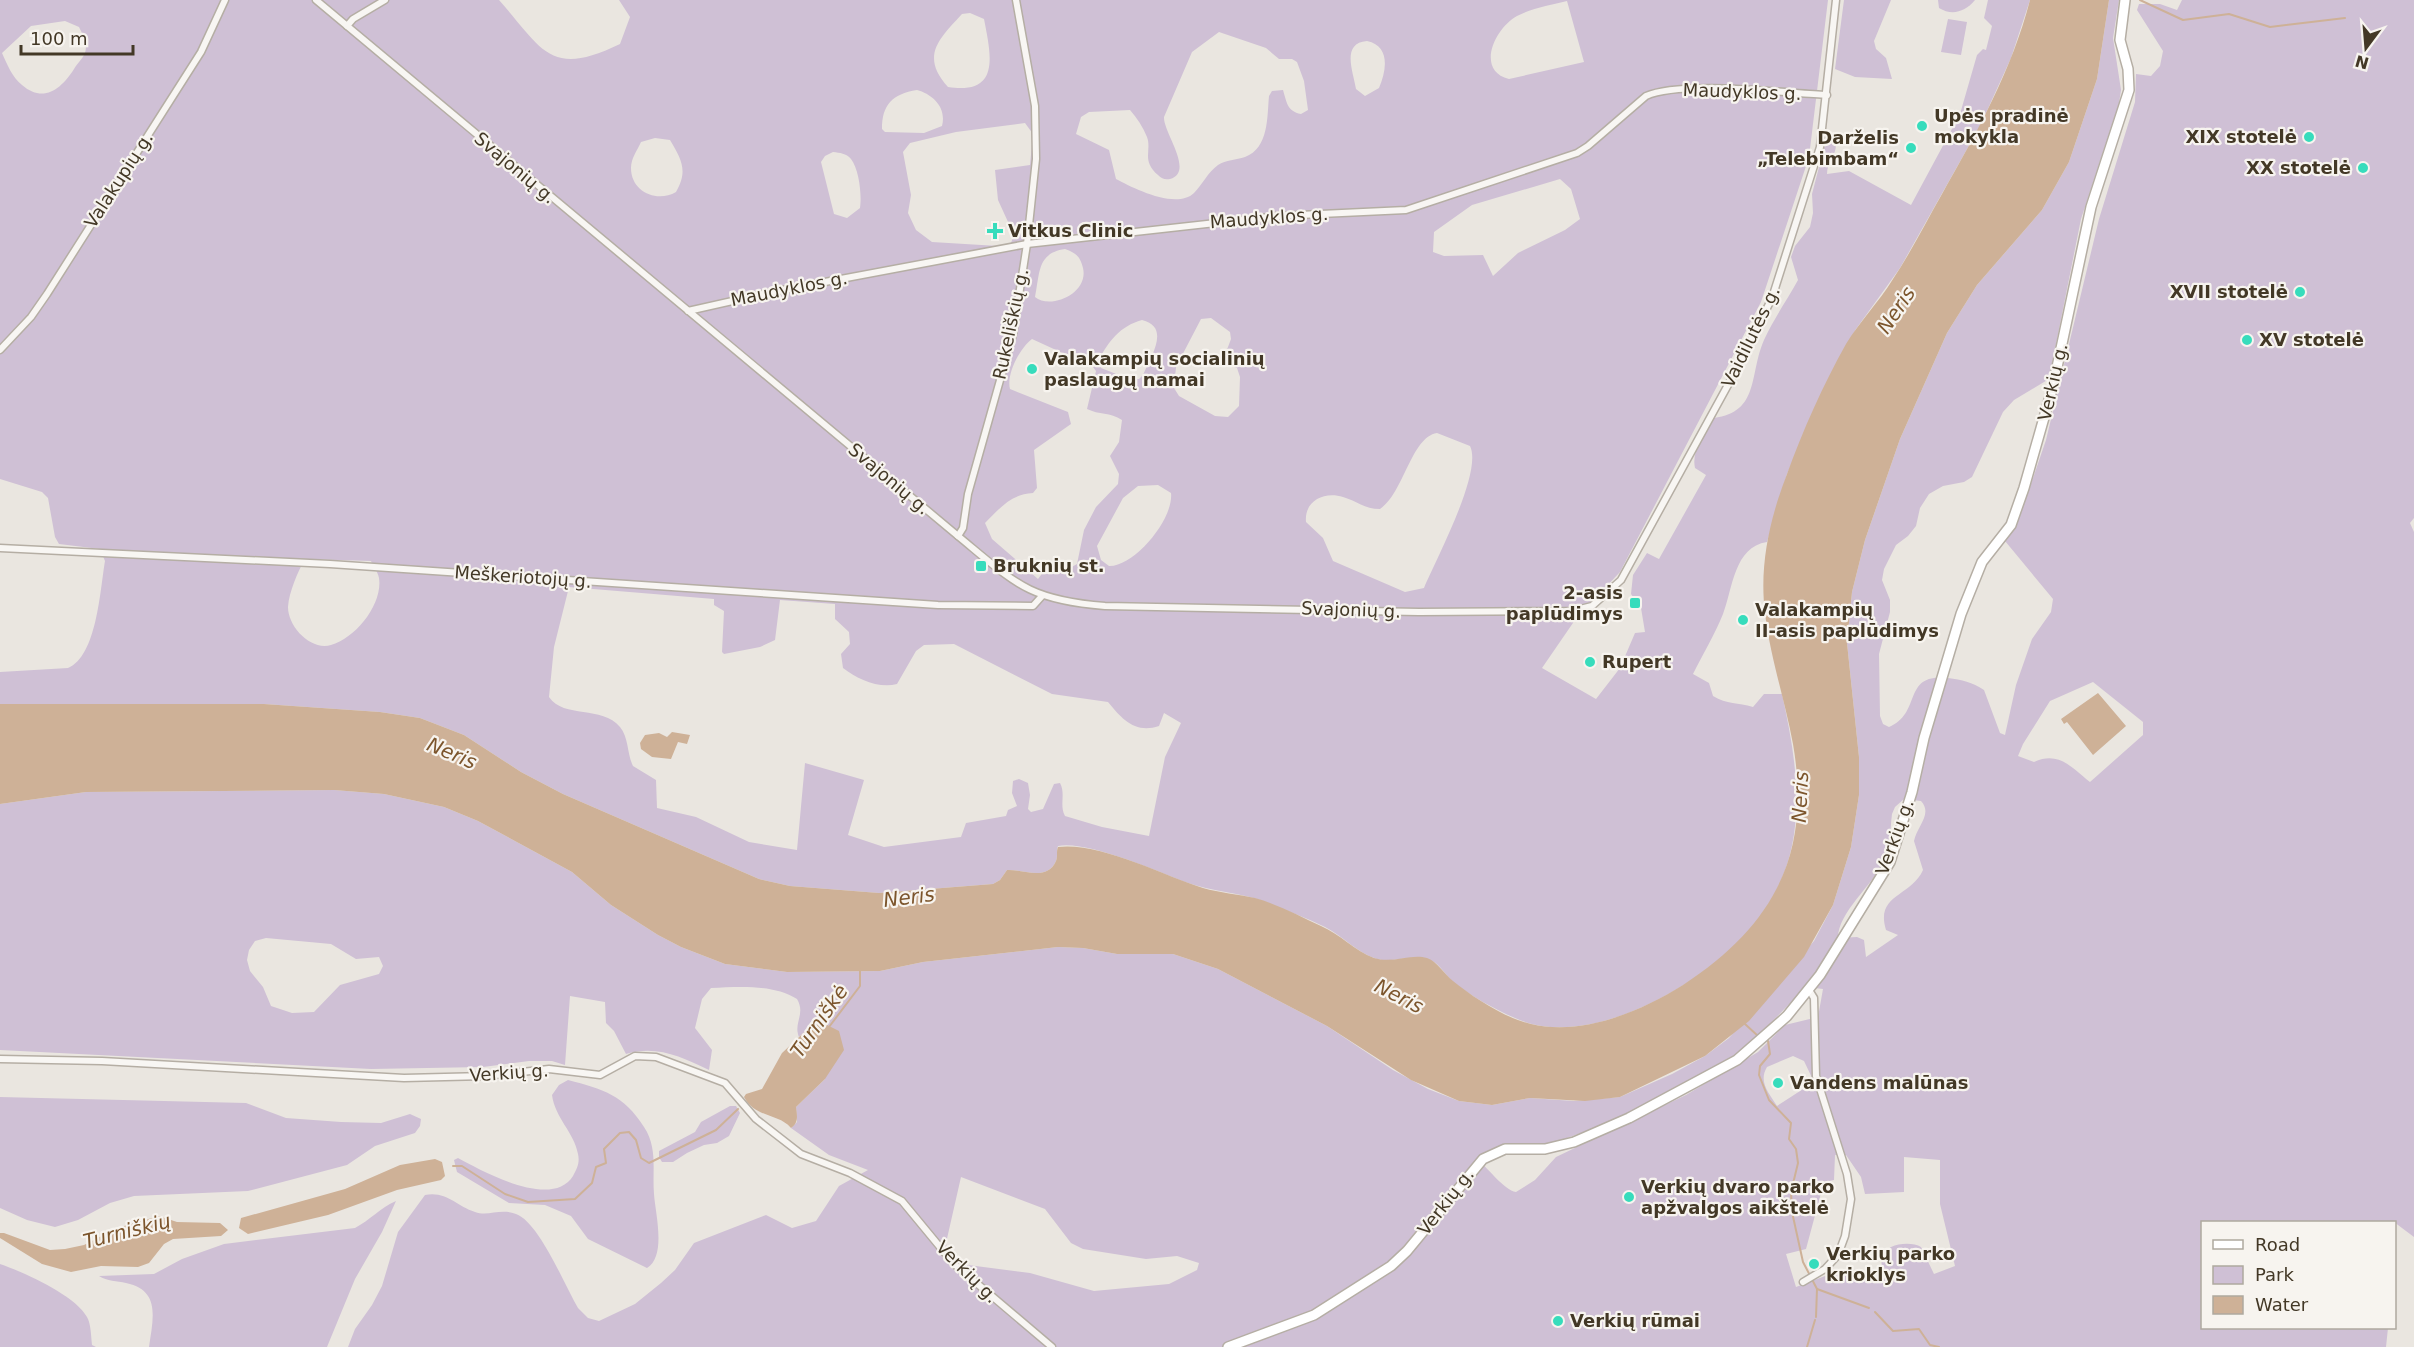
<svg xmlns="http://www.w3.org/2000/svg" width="2414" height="1347" font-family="'DejaVu Sans',sans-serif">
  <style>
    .green { fill: #cfc0d5; fill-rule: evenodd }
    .water { fill: #ceb197 }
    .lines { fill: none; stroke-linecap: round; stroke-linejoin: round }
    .stream { stroke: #ceb197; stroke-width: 2 }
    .street-casing { stroke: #b5aea4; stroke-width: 9 }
    .secondary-casing { stroke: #b5aea4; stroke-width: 12 }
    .street { stroke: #f8f6f3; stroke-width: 6 }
    .secondary { stroke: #fff; stroke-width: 9 }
    .poi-dot { fill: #37dcbc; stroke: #f7f4ef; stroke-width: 2 }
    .labels { text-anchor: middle; stroke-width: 4.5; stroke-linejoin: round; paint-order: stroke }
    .street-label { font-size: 18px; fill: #433826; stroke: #f7f4ef }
    .poi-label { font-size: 18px; font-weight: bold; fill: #433826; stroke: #f7f4ef; text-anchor: start }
    .water-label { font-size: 20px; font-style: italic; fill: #7c552c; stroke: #f7f4ef }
  </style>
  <rect width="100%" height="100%" fill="#eae6e0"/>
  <g class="green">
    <path d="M 0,0 L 499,0 C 543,50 550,78 620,44 L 630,17 L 619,0 L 1828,0 L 1809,157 L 1761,302 L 1620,572 L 1575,620 L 1542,668 L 1596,699 L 1620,668 L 1635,633 L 1645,632 L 1641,608 L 1631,594 L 1633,575 L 1647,553 L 1659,559 L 1706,475 L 1695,468 C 1691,450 1705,433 1714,418 C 1760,412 1749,374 1764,340 C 1773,320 1787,300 1798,280 L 1791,257 L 1795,246 L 1810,227 L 1813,213 L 1812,194 L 1825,144 L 1834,136 C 1841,153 1827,159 1827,174 L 1849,171 L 1911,205 L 1960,114 L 1977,55 L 1983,49 L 1986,50 L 1992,26 L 1984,18 L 1988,0 L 2030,0 L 2011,58 L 1980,126 L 1900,268 L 1856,329 L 1839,359 L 1787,474 L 1767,542 C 1734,547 1733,588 1723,614 C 1715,634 1703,654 1693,674 L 1709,683 L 1713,696 C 1727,705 1738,702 1753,707 L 1764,694 L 1782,694 C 1804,793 1811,877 1728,952 C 1679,996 1581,1049 1515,1018 C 1494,1009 1471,996 1453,982 C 1446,976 1440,964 1432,961 C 1414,952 1395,964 1377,959 C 1357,953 1343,936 1325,927 C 1307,918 1287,911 1268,903 C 1242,892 1212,892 1185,882 C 1157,871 1086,840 1058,846 C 1056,852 1058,855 1056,861 C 1047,882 1022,869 1007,870 L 1000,880 L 993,884 L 879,893 L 790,886 L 759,879 L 563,794 L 521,772 L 464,735 L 420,718 L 380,712 L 264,704 L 0,704 L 0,672 L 68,668 C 97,656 100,590 105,561 L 100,549 L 59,544 L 55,537 L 48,498 L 42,492 L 0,479 ZM 1567,1 L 1584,62 L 1509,79 C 1475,70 1495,28 1517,16 C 1532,8 1551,5 1567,1 ZM 970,13 L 984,19 C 991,55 1001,95 948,87 C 920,56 939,39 962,14 ZM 65,21 L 79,27 C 83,35 88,44 85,53 C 83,58 77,64 74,69 C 62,88 44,104 22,85 C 12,77 7,64 2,53 L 31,26 ZM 1219,32 L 1266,48 L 1279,59 L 1292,59 L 1297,62 L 1304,81 L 1308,110 L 1301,114 C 1287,111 1287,103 1283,90 L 1272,91 L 1269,96 C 1267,117 1269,148 1245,157 C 1236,160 1226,160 1218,165 C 1208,172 1202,185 1194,193 C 1176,210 1133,188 1116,179 L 1109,150 L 1076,134 L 1081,117 L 1089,112 L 1130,110 C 1137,118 1143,127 1147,137 C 1152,151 1141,160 1158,175 C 1162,179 1165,180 1170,179 C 1195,172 1163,132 1164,117 L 1192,52 ZM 1367,41 C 1390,46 1387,69 1379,88 L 1365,96 L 1356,89 C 1353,71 1341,43 1367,41 ZM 917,90 C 932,94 947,107 942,126 L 924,133 L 885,132 L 882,129 C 882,105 892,94 917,90 ZM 1025,123 L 1033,134 L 1030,165 L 995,170 L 998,200 L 1014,235 L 1011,243 L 998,246 L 932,242 L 916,230 L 908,213 L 911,195 L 903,152 L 910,143 L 956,132 ZM 655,138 L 670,140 C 682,160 688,171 676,192 C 657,203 631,192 631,168 C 631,158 637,151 641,142 ZM 833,152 C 840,153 846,153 851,159 C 859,169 862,195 860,208 L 847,218 L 834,214 L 821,162 L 825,156 ZM 1560,179 L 1571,189 L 1580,219 L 1565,230 L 1518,253 L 1493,276 L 1483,255 L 1444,256 L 1433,252 L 1434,232 L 1472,205 ZM 1065,249 C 1076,253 1080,256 1083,268 C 1089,294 1050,310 1035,297 C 1040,273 1037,253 1065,249 ZM 1211,318 L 1230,332 L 1231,339 L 1222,363 L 1237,368 L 1240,377 L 1239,406 L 1228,417 L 1215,416 L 1179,396 L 1174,388 L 1176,367 L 1201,319 ZM 1142,320 C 1171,327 1151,356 1143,375 L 1139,379 L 1129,379 L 1101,368 L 1098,361 C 1109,341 1120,326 1142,320 ZM 1032,339 L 1093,367 L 1096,371 L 1087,409 C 1099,415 1110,412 1122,420 L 1119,442 L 1110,456 L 1119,474 L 1118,484 L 1096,507 L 1084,530 L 1077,564 L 1063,572 L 1044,571 L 1038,579 L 992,539 L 985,523 C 1000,508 1011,494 1033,493 L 1037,488 L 1034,450 L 1071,424 L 1068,412 L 1010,389 C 1006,374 1020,348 1032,339 ZM 1437,433 L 1470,446 C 1483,472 1436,559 1424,588 L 1405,592 L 1333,561 L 1323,538 L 1306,522 C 1304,501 1324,491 1343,497 C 1357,501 1364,509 1380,509 C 1404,493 1411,437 1437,433 ZM 1158,485 L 1171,493 C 1174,519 1134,567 1109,566 L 1101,560 L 1097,546 L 1123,498 L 1138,486 ZM 305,559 L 371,561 C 373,566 378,572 379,578 C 383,604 356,638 331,645 C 311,651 288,627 288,607 C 289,592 298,571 305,559 ZM 569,587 L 714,599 L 714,605 L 724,611 L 722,652 L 724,654 L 760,647 L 775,640 L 780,600 L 835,604 L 835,619 L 849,632 L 850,644 L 841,654 L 843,668 C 857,679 879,689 897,684 L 916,651 L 924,645 L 954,644 L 1052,694 L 1108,702 C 1122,719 1135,734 1159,726 L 1164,713 L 1181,723 L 1165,757 L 1149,836 L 1102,827 L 1065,816 C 1059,805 1066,794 1060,783 L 1054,784 L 1043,809 L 1031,812 L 1028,809 L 1030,795 L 1028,783 L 1019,779 L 1013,781 L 1012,793 L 1017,806 L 1008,810 L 1006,816 L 966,823 L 961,837 L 884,847 L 848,835 L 864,780 L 805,763 L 797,850 L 749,842 L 696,817 L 657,808 L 656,780 L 633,766 C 627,754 629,738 620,727 C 602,705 564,719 549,697 L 554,647 Z"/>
    <polygon points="1844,0 1891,0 1874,41 1876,49 1886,58 1892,79 1855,77 1835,69"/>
    <path d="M 1938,0 L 1975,0 C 1965,12 1952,16 1939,8 Z"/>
    <path d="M 2109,0 L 2119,0 L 2113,38 L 2121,90 L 2119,103 L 2081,219 L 2049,379 L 2014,400 L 2003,412 L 1972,477 L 1964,482 L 1943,486 L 1929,494 L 1920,508 L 1916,526 L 1908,536 L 1896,545 L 1884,569 L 1882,580 L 1890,600 L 1890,612 L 1879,654 L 1880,716 L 1883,724 L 1889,727 C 1923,713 1901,673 1948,678 C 1962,680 1972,682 1984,690 L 2000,733 L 2005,735 L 2016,685 L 2032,639 L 2051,612 L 2053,599 L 2005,541 L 2021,513 L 2046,440 L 2099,219 L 2135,102 L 2136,74 L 2151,76 L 2160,66 L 2163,51 L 2137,10 L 2139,4 L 2160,4 L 2177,10 L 2182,0 L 2414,0 L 2414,518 L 2410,523 L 2414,532 L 2414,1237 L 2394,1222 L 2202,1222 L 2202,1328 L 2388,1328 L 2386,1347 L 348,1347 L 355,1329 L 372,1305 L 382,1286 L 398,1232 L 425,1195 C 447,1191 456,1206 475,1212 C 488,1217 500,1208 516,1214 C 539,1222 565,1286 578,1308 L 588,1318 L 599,1321 L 635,1304 L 661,1283 L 675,1270 L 694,1243 L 766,1215 L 792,1228 L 816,1221 L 839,1186 L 868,1170 L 829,1155 L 791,1128 L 797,1122 L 796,1107 L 825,1079 L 811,1026 L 799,1037 C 793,1023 806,1014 797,999 C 773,984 739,987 711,988 L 702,999 L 695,1028 L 712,1050 L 709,1070 C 681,1057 657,1045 626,1054 L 614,1031 L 606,1023 L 605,1002 L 570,996 L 565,1065 L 552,1061 L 529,1061 L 483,1067 L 371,1069 L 0,1050 L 0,804 L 86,792 L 334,790 L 384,794 L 444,807 L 478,821 L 572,872 L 611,905 L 658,935 L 681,947 L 725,964 L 787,972 L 880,971 L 923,962 L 1058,947 L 1083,948 L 1117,954 L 1173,954 L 1218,969 L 1327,1026 L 1393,1070 L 1428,1089 L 1459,1101 L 1492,1105 L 1530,1098 L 1574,1101 L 1620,1097 L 1672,1074 L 1705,1056 L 1729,1038 L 1814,941 L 1833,905 L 1851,847 L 1859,795 L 1859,757 L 1847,643 L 1852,592 L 1865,540 L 1900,439 L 1947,333 L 1977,285 L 2042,210 L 2069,162 L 2097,79 ZM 2093,682 L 2143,722 L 2143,735 L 2090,782 C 2071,767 2059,751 2034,762 L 2018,756 L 2023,744 L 2050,701 ZM 1904,799 L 1921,801 C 1933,814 1917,826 1914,841 L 1923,870 C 1911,897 1875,894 1886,930 L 1898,935 L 1866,957 L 1864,940 L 1857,937 L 1838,938 C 1838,912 1873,885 1884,861 C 1891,847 1890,829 1892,814 L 1895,807 ZM 266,938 L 331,944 L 356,959 L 379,957 L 383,966 L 379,974 L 340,985 L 314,1012 L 292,1013 L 271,1006 L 263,987 L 250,971 L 247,960 L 249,950 L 255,941 ZM 1806,987 L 1823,989 L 1818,1017 L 1785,1025 L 1758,1052 L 1686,1095 L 1556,1157 L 1535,1180 L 1516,1192 C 1504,1190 1488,1168 1477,1159 L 1496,1148 L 1556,1142 L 1616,1120 L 1742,1052 ZM 1793,1056 L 1804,1061 L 1814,1082 L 1777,1106 C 1769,1093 1758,1082 1767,1067 ZM 1835,1155 L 1846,1155 L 1861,1177 L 1865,1194 L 1904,1192 L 1904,1157 L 1940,1160 L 1940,1204 L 1955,1266 L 1934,1274 L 1921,1247 C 1911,1241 1885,1243 1882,1258 C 1881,1264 1882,1272 1882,1278 L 1876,1283 L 1833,1273 L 1796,1287 L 1786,1254 L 1806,1249 L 1824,1182 L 1834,1180 ZM 961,1177 L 1045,1209 L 1071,1243 L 1083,1249 L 1146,1259 L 1177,1256 L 1199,1263 L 1197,1270 L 1169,1284 L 1094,1291 L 1030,1273 L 968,1265 L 947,1252 L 946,1243 Z"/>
    <polygon points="1948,19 1967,22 1961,55 1941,52"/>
    <path d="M 568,1080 C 603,1089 624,1095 644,1127 C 658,1148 652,1170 654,1194 C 655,1212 667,1256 647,1268 L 588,1239 L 571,1216 L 545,1205 L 509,1203 L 457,1172 L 454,1160 L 458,1158 C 482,1171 552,1210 573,1176 C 577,1168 580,1163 578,1154 C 574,1132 555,1118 552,1095 L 559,1085 Z"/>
    <polygon points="0,1097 246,1103 286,1118 341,1122 381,1123 410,1114 421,1119 420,1126 415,1133 375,1146 347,1165 248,1191 134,1196 110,1203 78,1220 55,1227 27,1220 0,1208"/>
    <polygon points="730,1106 736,1106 740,1113 729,1136 717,1143 704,1145 687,1153 673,1162 662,1162 659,1157 659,1151 695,1132 701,1122"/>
    <path d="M 396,1201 L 382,1232 L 355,1279 L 327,1347 L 149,1347 C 153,1319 161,1290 126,1283 C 117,1281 107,1281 99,1276 L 154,1274 L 182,1259 L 224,1244 L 355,1228 C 370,1220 380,1208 396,1201 Z"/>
    <path d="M 0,1264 C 23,1272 75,1295 87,1317 C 91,1324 91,1336 92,1345 L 96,1347 L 0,1347 Z"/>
  </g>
  <g class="water">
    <path d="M 2030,0 L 2109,0 L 2097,79 L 2069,162 L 2042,210 L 1977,285 L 1947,333 L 1900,439 L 1865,540 L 1852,592 L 1847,643 L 1859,757 L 1859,795 L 1851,847 L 1833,905 L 1804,957 L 1749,1021 L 1705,1056 L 1620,1097 L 1585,1101 L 1530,1098 L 1492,1105 L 1459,1101 L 1411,1080 L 1327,1026 L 1218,969 L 1173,954 L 1117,954 L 1083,948 L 1058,947 L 923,962 L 880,971 L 787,972 L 725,964 L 681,947 L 658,935 L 611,905 L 572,872 L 478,821 L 444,807 L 384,794 L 334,790 L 86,792 L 0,804 L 0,704 L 264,704 L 380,712 L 420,718 L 464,735 L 521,772 L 563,794 L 759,879 L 790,886 L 879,893 L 993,884 L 1000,880 L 1007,870 C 1022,869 1047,882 1056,861 C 1058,855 1056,852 1058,847 C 1100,842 1162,875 1203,888 C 1220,893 1238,894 1255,898 C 1277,904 1300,916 1321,926 C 1340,934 1355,951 1374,958 C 1393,964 1411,953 1427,958 C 1438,962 1444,974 1453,981 C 1474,998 1505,1018 1531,1024 C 1582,1036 1640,1012 1683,985 C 1774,925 1812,854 1793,744 C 1785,700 1770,657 1765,613 C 1759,565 1770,518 1787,474 C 1803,430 1823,385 1846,344 C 1860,321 1879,302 1893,279 C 1911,252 1926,222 1942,194 C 1977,132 2012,70 2030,0 Z"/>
    <polygon points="2098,693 2126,726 2093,755 2067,722 2064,724 2061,719"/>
    <polygon points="672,732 690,735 687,744 678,742 671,759 652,757 641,749 640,743 645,735 659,733 667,737"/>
    <path d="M 823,1023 L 839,1031 L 844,1050 L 825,1079 L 796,1107 C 797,1115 799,1123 791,1128 C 778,1113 755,1118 744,1097 L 746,1094 L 762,1089 L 782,1053 L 811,1026 Z"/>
    <polygon points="435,1159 442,1162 445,1176 441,1180 397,1190 328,1215 248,1234 239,1228 241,1218 345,1189 400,1165"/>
    <polygon points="159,1216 177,1222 220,1223 228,1230 221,1236 173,1239 164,1244 149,1263 138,1267 101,1266 71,1272 42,1264 0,1238 0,1233 4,1233 50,1250 65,1249 84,1245 117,1228"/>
  </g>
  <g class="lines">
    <g class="stream">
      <polyline points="2140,0 2183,20 2229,14 2270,27 2345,18"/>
      <polyline points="1745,1024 1758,1036"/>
      <polyline points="829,1027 860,986 860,969"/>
      <polyline points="1768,1041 1770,1054 1760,1066 1759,1075 1769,1100 1791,1123 1789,1139 1796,1149 1798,1163 1791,1192 1792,1212 1803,1262 1817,1289 1816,1317"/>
      <polyline points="453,1166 462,1166 505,1194 528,1202 575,1199 592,1183 596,1167 606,1163 604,1149 620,1133 629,1132 636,1140 641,1158 649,1163 716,1130 738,1109"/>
      <polyline points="1817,1289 1869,1308"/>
      <polyline points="1875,1312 1893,1331 1919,1329 1930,1345 1939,1347"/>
      <polyline points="1807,1347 1815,1320"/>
    </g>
    <g class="street-casing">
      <g id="street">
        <path d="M 316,0 L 958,536 C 1015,583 1028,600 1105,606 L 1419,612 L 1572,611 L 1592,606 L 1621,580 L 1734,374 L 1772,298 L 1820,147 L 1836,0"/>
        <polyline points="347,26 353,19 385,0"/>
        <path d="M 688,311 L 777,291 L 1027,244 L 1278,216 L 1406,210 L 1577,153 L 1588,146 L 1646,96 C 1682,80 1784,93 1827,95"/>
        <polyline points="0,350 31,317 47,294 201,52 225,0"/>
        <polyline points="958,536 963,528 968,494 1013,334 1027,244 1036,159 1035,106 1016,0"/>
        <polyline points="0,548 330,564 938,605 1033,606 1042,596"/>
        <polyline points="0,1059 102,1061 404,1078 486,1076 549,1069 600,1075 635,1056 656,1057 725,1083 756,1119 801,1154 850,1173 902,1201 954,1264 1052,1347"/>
        <polyline points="1803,1282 1825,1269 1838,1255 1845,1236 1851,1199 1847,1174 1816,1076 1814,998 1809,990"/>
      </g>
    </g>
    <g class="secondary-casing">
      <polyline id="secondary" points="1228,1347 1314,1315 1391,1266 1407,1251 1483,1159 1505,1149 1545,1149 1574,1142 1629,1118 1737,1060 1787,1016 1820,975 1890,862 1912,792 1924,738 1961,614 1982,562 2011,525 2024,488 2053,386 2091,207 2129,90 2128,69 2120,40 2125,0"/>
    </g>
    <use href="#street" class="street"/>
    <use href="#secondary" class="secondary"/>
  </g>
  <g class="poi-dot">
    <circle cx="1922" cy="126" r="6"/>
    <circle cx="2309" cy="137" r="6"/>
    <circle cx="1911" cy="148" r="6"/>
    <circle cx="2363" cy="168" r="6"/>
    <path d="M992 222h6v6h6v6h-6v6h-6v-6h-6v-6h6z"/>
    <circle cx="2300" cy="292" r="6"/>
    <circle cx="2247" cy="340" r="6"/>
    <circle cx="1032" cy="369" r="6"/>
    <rect x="975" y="560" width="12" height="12" rx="3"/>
    <rect x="1629" y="597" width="12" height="12" rx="3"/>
    <circle cx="1743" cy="620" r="6"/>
    <circle cx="1590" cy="662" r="6"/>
    <circle cx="1778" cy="1083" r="6"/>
    <circle cx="1629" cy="1197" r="6"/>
    <circle cx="1814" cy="1264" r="6"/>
    <circle cx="1558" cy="1321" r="6"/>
  </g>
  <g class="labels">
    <g class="street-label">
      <text transform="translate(1742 92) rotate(2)" y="6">Maudyklos g.</text>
      <text transform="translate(515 168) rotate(40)" y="6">Svajonių g.</text>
      <text transform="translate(119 180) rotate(-57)" y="6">Valakupių g.</text>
      <text transform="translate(1269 218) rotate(-4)" y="6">Maudyklos g.</text>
      <text transform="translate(789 289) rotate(-11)" y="6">Maudyklos g.</text>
      <text transform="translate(1011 324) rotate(-78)" y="6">Rukeliškių g.</text>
      <text transform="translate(1751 337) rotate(-64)" y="6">Vaidilutės g.</text>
      <text transform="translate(2053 382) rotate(-77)" y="6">Verkių g.</text>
      <text transform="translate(889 479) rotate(40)" y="6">Svajonių g.</text>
      <text transform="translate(523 577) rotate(4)" y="6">Meškeriotojų g.</text>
      <text transform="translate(1351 610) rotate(2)" y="6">Svajonių g.</text>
      <text transform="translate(1895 837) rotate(-70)" y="6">Verkių g.</text>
      <text transform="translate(509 1073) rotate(-4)" y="6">Verkių g.</text>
      <text transform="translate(1446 1202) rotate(-52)" y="6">Verkių g.</text>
      <text transform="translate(967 1272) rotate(45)" y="6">Verkių g.</text>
    </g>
    <g class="poi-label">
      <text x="1934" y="122">Upės pradinė<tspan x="1934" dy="21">mokykla</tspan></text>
      <text x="2297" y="143" text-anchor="end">XIX stotelė</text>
      <text x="1899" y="144" text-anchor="end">Darželis<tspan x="1899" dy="21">„Telebimbam“</tspan></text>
      <text x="2351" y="174" text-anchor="end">XX stotelė</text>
      <text x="1008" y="237">Vitkus Clinic</text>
      <text x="2288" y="298" text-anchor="end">XVII stotelė</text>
      <text x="2259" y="346">XV stotelė</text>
      <text x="1044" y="365">Valakampių socialinių<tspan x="1044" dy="21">paslaugų namai</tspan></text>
      <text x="993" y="572">Bruknių st.</text>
      <text x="1623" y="599" text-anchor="end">2-asis<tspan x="1623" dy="21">paplūdimys</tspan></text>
      <text x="1755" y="616">Valakampių<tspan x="1755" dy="21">II-asis paplūdimys</tspan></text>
      <text x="1602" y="668">Rupert</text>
      <text x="1790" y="1089">Vandens malūnas</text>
      <text x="1641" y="1193">Verkių dvaro parko<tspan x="1641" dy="21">apžvalgos aikštelė</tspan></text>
      <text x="1826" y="1260">Verkių parko<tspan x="1826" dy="21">krioklys</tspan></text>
      <text x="1570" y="1327">Verkių rūmai</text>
    </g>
    <g class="water-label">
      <text transform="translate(1896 310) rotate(-56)" y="7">Neris</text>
      <text transform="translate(452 753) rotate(23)" y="7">Neris</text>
      <text transform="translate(1800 797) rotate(-87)" y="7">Neris</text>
      <text transform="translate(909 897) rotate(-7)" y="7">Neris</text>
      <text transform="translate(1399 996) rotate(27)" y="7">Neris</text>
      <text transform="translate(819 1021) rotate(-55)" y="7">Turniškė</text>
      <text transform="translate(127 1231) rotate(-14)" y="7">Turniškių</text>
    </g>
  </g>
  <rect x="2201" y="1221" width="195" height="108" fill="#f7f4ef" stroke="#afa99f" stroke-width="1.5"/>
  <rect x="2213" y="1240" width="30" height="9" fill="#ffffff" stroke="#afa99f" stroke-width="1.5"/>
  <text x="2255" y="1251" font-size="18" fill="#433826">Road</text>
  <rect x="2213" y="1266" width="30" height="18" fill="#cfc0d5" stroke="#afa99f" stroke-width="1.5"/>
  <text x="2255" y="1281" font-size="18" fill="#433826">Park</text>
  <rect x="2213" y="1296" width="30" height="18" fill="#ceb197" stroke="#afa99f" stroke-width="1.5"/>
  <text x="2255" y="1311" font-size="18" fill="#433826">Water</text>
  <g transform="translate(2366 48) rotate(196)" stroke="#f7f4ef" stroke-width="4.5" paint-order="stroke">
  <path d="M0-4.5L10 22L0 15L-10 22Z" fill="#433826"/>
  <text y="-9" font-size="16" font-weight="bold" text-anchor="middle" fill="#433826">N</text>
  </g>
  <path d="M21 45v9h112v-9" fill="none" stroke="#433826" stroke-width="3"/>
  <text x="30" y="45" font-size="18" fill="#433826" stroke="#f7f4ef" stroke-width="4.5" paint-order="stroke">100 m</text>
</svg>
